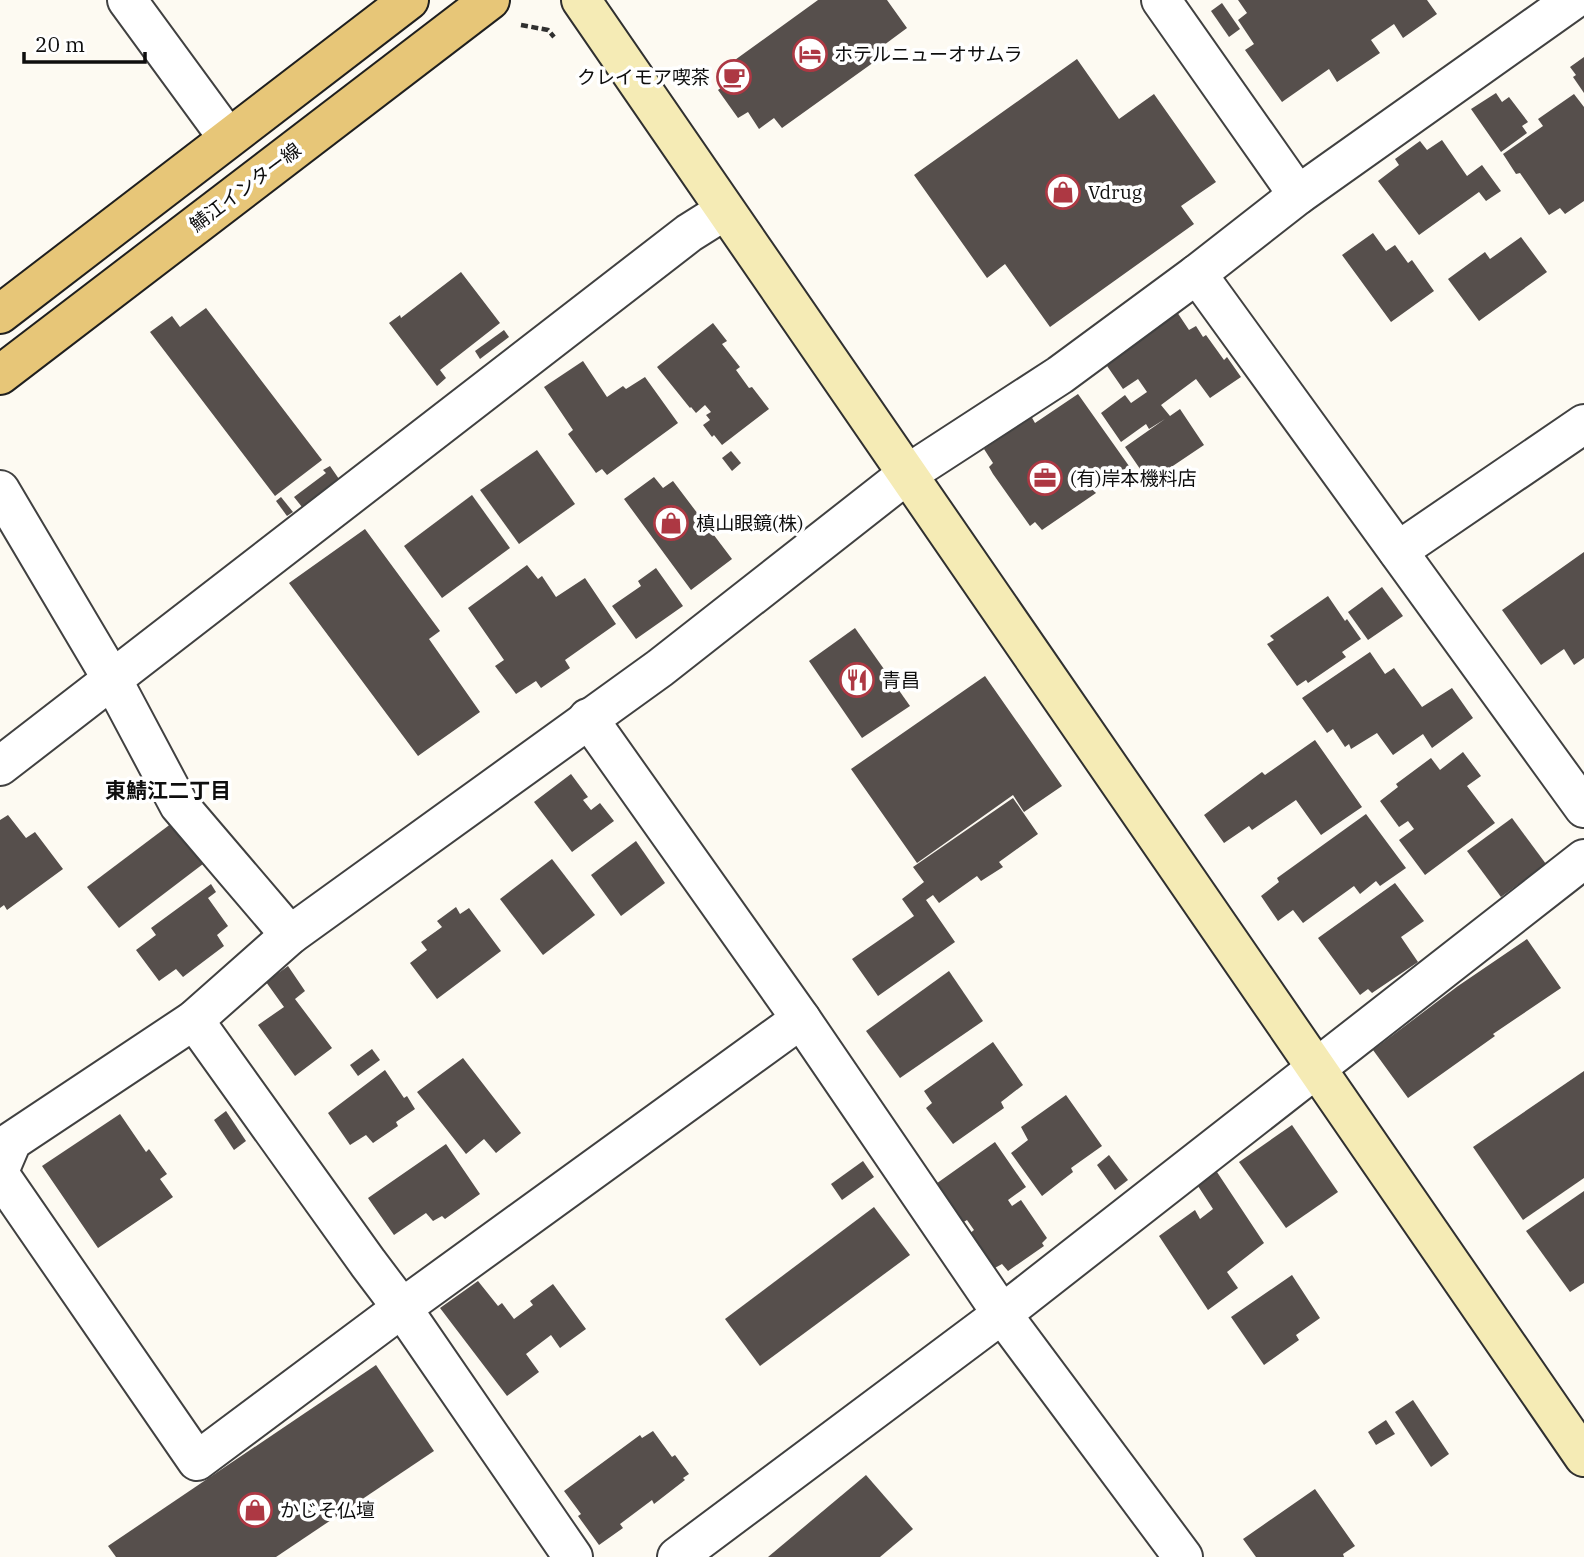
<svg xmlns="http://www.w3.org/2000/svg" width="1584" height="1557" font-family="'IBM Plex Serif','Noto Sans JP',serif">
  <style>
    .building { fill: #564f4c }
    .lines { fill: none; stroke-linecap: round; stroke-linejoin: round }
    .street-casing { stroke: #414141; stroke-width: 42 }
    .secondary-casing { stroke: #303030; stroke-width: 42 }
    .primary-casing { stroke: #1f1f1f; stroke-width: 42 }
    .path { stroke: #303030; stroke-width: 4.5; stroke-dasharray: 7 3.5; stroke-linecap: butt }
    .street { stroke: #fff; stroke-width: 38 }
    .secondary { stroke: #f5ebb5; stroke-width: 38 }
    .primary { stroke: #e7c678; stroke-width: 38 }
    .labels { text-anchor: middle; stroke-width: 7; stroke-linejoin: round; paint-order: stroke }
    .poi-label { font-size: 19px; fill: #0e0e0e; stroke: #fff; text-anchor: start }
    .street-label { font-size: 19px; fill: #0e0e0e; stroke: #fff }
    .neighbourhood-label { font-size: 21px; font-weight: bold; fill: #0e0e0e; stroke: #fff }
  </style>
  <rect width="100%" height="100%" fill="#fdfaf2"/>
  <g class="building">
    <polygon points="818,0 887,0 907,28 884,45 888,52 782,128 774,118 759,129 748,112 738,118 718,90 729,82 721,70"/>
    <polygon points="1238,0 1427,0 1437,14 1403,38 1394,24 1371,40 1380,53 1337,82 1329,69 1282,102 1245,50 1254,44 1238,20 1247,13"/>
    <polygon points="1222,3 1240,29 1229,37 1211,11"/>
    <polygon points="1584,57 1584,93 1573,77 1576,75 1570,67"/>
    <polygon points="1077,59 1119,119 1154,94 1216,182 1181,206 1194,224 1050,327 1005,264 987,278 914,175"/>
    <polygon points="1496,93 1502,102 1509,97 1528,122 1522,126 1527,133 1501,152 1471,109"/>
    <polygon points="1574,94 1584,107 1584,201 1565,214 1560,208 1549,215 1520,173 1516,174 1503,154 1543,126 1538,119"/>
    <polygon points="1442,140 1467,176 1482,165 1501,191 1486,201 1479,192 1419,235 1378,181 1399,165 1395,159 1420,141 1427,150"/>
    <polygon points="1373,233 1386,251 1395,245 1408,263 1412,260 1434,291 1391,322 1342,255"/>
    <polygon points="1521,237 1547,272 1479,321 1448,279 1485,252 1490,259"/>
    <polygon points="461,272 500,323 440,370 446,378 437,386 389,323 400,315 401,318"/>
    <polygon points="206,308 322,460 275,496 150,332 172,316 180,327"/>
    <polygon points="1177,312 1189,330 1196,326 1203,337 1206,335 1224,360 1227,357 1241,377 1210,398 1196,379 1161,405 1170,416 1180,409 1204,445 1149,482 1125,447 1165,419 1149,429 1146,424 1121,442 1101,413 1125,395 1131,403 1147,392 1138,379 1123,389 1105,363"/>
    <polygon points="713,323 727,341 722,344 740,367 736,370 749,388 752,387 769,409 722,445 714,435 712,437 703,425 710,420 706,415 711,412 705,405 696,413 691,407 690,408 657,367"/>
    <polygon points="504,330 509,337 480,359 475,351"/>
    <polygon points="583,361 607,397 623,386 626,389 645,377 678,423 607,475 602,469 596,473 568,434 573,430 544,387"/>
    <polygon points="1078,394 1129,466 1094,491 1096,493 1042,530 1035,522 1030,526 993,474 989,467 993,463 984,449 1031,416 1035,423"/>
    <polygon points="537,450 575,504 519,544 480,490"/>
    <polygon points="731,451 741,463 732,471 722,458"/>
    <polygon points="330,466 339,479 302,507 294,497 326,473 323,470"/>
    <polygon points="654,477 663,488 673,481 732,559 691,590 624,499"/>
    <polygon points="472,495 510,548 442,598 404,546"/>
    <polygon points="281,497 293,512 287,516 276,501"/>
    <polygon points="365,529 440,631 429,639 480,712 418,756 289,583"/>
    <polygon points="1584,552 1584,658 1574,665 1564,649 1541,665 1502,610"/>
    <polygon points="527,565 538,579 542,576 556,597 585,578 616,624 565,660 570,668 541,688 536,681 516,694 495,666 504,660 468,608"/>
    <polygon points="656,568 683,606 636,639 612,606 641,586 638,581"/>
    <polygon points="1382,587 1403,616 1368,640 1348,612"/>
    <polygon points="1328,596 1345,621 1347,619 1361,639 1342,652 1346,657 1308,683 1306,680 1297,686 1267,644 1274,640 1270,636"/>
    <polygon points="855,628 910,706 862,738 809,661"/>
    <polygon points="1370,652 1385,674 1394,668 1422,707 1452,688 1473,718 1432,748 1423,734 1393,755 1377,733 1351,749 1349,744 1345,747 1333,729 1327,733 1302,698"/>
    <polygon points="985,676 1062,786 1024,812 1013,795 917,863 851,769"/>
    <polygon points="1315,740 1362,807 1321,835 1296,800 1252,830 1249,826 1224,843 1204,815 1262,772 1265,775"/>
    <polygon points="1463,752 1481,776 1467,786 1495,823 1425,875 1399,840 1414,829 1408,821 1399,827 1380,801 1398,787 1396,784 1431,758 1440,770"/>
    <polygon points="571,774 588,797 583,800 591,810 600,803 614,821 572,852 534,802"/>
    <polygon points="1013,798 1038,834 999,862 1003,867 981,881 977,876 939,903 933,895 926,900 955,942 878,996 852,959 914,916 902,899 924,882 913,867"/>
    <polygon points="1366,814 1406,868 1380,886 1376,881 1360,894 1354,886 1303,923 1293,910 1278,921 1261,896 1279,882 1277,878"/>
    <polygon points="8,815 26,838 35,832 63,869 7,910 4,905 0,908 0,820"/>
    <polygon points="1512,818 1546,864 1501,897 1467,851"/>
    <polygon points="172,823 203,864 119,928 87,887"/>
    <polygon points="636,841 665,883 621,916 591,875"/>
    <polygon points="552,859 595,915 543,955 500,899"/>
    <polygon points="1395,883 1424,921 1401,937 1418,962 1372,993 1368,989 1360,995 1318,938"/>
    <polygon points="211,884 216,892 208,898 228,926 217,935 224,946 183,977 176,969 159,981 136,950 156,935 151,928"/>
    <polygon points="456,907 460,914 469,908 501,951 437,999 410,963 427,950 421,942 442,927 437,921"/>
    <polygon points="1527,939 1561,988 1493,1034 1495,1036 1408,1098 1373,1050 1458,986"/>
    <polygon points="288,966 305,991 295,999 332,1048 295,1076 258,1025 284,1007 266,982"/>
    <polygon points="949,971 983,1021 900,1078 866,1031"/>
    <polygon points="993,1042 1023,1085 1001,1102 1004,1108 953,1144 926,1108 932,1103 924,1091"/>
    <polygon points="372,1049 380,1060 358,1076 350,1065"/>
    <polygon points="463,1058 521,1133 496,1153 484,1139 466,1154 417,1092"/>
    <polygon points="385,1070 404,1098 407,1096 415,1109 396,1122 398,1126 373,1143 366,1135 350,1145 328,1113"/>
    <polygon points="1584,1071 1584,1178 1523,1220 1473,1147"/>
    <polygon points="1066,1095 1102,1146 1071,1168 1073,1172 1042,1196 1011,1153 1028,1140 1021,1127"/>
    <polygon points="226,1111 246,1141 234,1150 214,1120"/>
    <polygon points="120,1114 146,1152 149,1149 167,1174 160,1179 173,1197 98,1248 42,1166"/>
    <polygon points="1292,1125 1338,1192 1286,1228 1239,1162"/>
    <polygon points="995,1142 1026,1187 1008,1200 1012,1206 1021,1200 1047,1238 1042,1243 1044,1246 1008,1271 1002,1264 993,1269 969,1234 974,1230 967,1220 960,1224 933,1186"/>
    <polygon points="446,1144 480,1194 445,1219 442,1216 433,1221 426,1213 394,1235 368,1198"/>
    <polygon points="1109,1155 1128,1180 1115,1190 1097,1165"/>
    <polygon points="863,1161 874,1177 842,1200 831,1184"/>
    <polygon points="1215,1169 1264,1243 1227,1272 1238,1288 1208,1310 1159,1236 1195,1210 1200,1219 1213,1209 1196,1183"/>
    <polygon points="1584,1191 1584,1283 1570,1292 1526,1231"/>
    <polygon points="874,1207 910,1255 760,1366 725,1319"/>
    <polygon points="1292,1275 1320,1318 1296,1335 1299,1340 1264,1365 1231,1317"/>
    <polygon points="478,1281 498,1306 502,1303 514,1319 533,1305 530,1301 553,1284 586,1329 560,1348 551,1335 526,1354 539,1372 507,1396 440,1308"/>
    <polygon points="376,1365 434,1451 276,1557 116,1557 108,1546"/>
    <polygon points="1413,1400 1449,1454 1431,1467 1395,1412"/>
    <polygon points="1386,1420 1395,1434 1376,1445 1368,1432"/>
    <polygon points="653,1431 672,1457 675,1455 689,1474 683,1478 685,1480 654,1504 652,1500 620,1524 623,1528 599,1545 578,1516 581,1514 564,1491 640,1435 642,1438"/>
    <polygon points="866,1475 913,1529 880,1557 768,1557"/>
    <polygon points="1315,1489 1355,1546 1343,1554 1344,1557 1256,1557 1243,1539"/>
  </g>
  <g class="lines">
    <g class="street-casing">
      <g id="street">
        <polyline points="127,0 228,138"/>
        <polyline points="1161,0 1298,195"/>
        <polyline points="1197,274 1584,808"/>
        <polyline points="0,490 112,679 179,805 290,935"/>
        <polyline points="1398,551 1584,424"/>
        <polyline points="588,718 801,1019 1002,1314 1183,1557"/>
        <polyline points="0,766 689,233 724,211"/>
        <polyline points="194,1020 368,1263 402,1308 573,1557"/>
        <polyline points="0,1169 12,1141 194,1020 290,935 660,668 906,475 1060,375 1197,274 1298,195 1573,0"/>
        <polyline points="0,1175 197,1461 402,1308 801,1019"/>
        <polyline points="677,1557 1002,1314 1584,859"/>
      </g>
    </g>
    <g class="secondary-casing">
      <polyline id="secondary" points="581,0 1584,1457"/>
    </g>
    <g class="primary-casing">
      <g id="primary">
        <polyline points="0,314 409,0"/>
        <polyline points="0,375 490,0"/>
      </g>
    </g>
    <polyline class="path" points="521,25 548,30 554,37"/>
    <use href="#street" class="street"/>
    <use href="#secondary" class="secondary"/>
    <use href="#primary" class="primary"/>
  </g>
  <defs>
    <g id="hotel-ring" transform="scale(1.75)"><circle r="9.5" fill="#fff" stroke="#ad3843" stroke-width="1.5"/><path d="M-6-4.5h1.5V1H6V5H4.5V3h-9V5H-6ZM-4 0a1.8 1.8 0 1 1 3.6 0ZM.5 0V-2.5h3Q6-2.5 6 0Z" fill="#ad3843"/></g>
    <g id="cafe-ring" transform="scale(1.75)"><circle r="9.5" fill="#fff" stroke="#ad3843" stroke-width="1.5"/><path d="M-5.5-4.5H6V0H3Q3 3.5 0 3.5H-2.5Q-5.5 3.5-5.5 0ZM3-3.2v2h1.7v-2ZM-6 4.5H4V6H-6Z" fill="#ad3843"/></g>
    <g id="shop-ring" transform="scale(1.75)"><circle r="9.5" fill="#fff" stroke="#ad3843" stroke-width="1.5"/><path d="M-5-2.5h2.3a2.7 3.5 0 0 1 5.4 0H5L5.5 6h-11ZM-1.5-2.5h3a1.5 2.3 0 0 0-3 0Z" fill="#ad3843"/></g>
    <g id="office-ring" transform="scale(1.75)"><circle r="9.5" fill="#fff" stroke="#ad3843" stroke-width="1.5"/><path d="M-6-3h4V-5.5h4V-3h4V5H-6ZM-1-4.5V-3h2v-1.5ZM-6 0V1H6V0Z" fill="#ad3843"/></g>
    <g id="restaurant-ring" transform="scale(1.75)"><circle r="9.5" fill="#fff" stroke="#ad3843" stroke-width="1.5"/><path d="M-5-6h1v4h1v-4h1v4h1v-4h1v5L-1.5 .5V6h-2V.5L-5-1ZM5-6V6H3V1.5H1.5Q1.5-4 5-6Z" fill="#ad3843"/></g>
  </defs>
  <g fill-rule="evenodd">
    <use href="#hotel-ring" x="810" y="54"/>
    <use href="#cafe-ring" x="734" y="77"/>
    <use href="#shop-ring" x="1063" y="192"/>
    <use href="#office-ring" x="1045" y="478"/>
    <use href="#shop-ring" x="671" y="523"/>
    <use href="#restaurant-ring" x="857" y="680"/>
    <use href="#shop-ring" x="255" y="1510"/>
  </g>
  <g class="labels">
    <g class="poi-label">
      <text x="834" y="61">ホテルニューオサムラ</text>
      <text x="710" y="84" text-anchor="end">クレイモア喫茶</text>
      <text x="1088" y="199">Vdrug</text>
      <text x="1070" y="485">(有)岸本機料店</text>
      <text x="696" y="530">槙山眼鏡(株)</text>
      <text x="882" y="687">青昌</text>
      <text x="280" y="1517">かじそ仏壇</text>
    </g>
    <g class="street-label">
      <text transform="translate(245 187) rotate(-37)" y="7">鯖江インター線</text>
    </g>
    <g class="neighbourhood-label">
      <text x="168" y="798">東鯖江二丁目</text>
    </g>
  </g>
  <path d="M24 52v10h121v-10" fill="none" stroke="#0e0e0e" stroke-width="3.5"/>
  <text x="35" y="52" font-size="21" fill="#0e0e0e" stroke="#ffffff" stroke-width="5" paint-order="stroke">20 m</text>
</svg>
